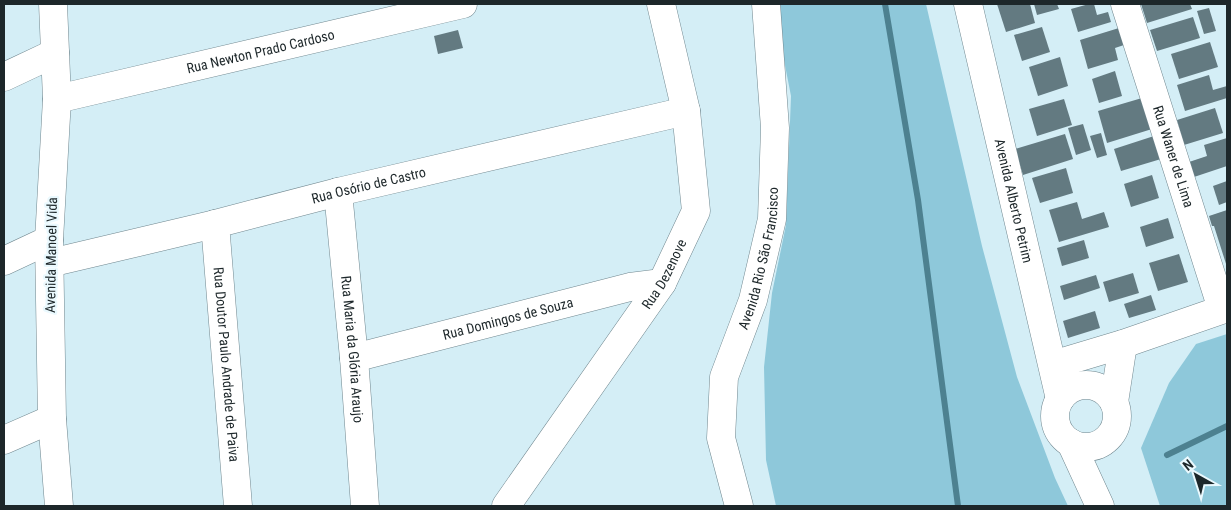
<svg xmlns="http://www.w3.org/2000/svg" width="1231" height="510" font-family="'Roboto Condensed',sans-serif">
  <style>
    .green { fill: #8ec8da }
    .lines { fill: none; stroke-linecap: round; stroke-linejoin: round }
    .stream { stroke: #4d8190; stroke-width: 6 }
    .building { fill: #637a81 }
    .minor-casing { stroke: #70878f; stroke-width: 29 }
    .minor { stroke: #fff; stroke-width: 28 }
    .labels { text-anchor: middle; stroke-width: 4.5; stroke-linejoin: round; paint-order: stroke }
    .street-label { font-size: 14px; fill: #1d272a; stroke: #eaf9fe }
  </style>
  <rect width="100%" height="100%" fill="#d4eef6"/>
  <g class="green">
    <polygon points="773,4 926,4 982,246 1017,377 1055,478 1068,506 776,506 766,460 764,367 772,293 786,225 791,96"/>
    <polygon points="1227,334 1227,506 1160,506 1141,448 1169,383 1196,344"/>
  </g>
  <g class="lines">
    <g class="stream">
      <polyline points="885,4 918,200 958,506"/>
      <polyline points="1167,455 1227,426"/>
    </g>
  </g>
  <g class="building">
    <polygon points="997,4 1030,4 1035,23 1006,32"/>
    <polygon points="1034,4 1057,4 1059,9 1037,15"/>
    <polygon points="1089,4 1094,4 1097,15 1108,12 1111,22 1078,32 1071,9"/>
    <polygon points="1141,4 1190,4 1192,9 1147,23"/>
    <polygon points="1209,8 1216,31 1204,34 1197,11"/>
    <polygon points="1193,17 1200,38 1157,51 1150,30"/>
    <polygon points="1042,27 1050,52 1022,61 1014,35"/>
    <polygon points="1119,28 1124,45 1115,48 1118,60 1088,69 1080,40"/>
    <polygon points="458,30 463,48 438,54 434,36"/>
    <polygon points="1210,42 1218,67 1179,79 1171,54"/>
    <polygon points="1060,57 1068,86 1038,96 1029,67"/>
    <polygon points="1115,71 1122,96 1099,103 1092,79"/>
    <polygon points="1209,75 1213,90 1227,86 1227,98 1185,111 1177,85"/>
    <polygon points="1142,98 1152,129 1107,143 1098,111"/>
    <polygon points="1064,99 1072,125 1037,136 1029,109"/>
    <polygon points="1215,108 1223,133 1184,145 1177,120"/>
    <polygon points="1083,124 1091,150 1076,155 1068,128"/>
    <polygon points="1101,133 1107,155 1097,158 1090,136"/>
    <polygon points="1065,134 1073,159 1023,175 1015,149"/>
    <polygon points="1154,136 1161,159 1121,171 1114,149"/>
    <polygon points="1227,138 1227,166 1194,177 1189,162 1207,156 1204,145"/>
    <polygon points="1066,168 1073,193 1040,203 1032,178"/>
    <polygon points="1152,175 1159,198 1131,207 1124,184"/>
    <polygon points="1227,181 1227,202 1219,205 1213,186"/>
    <polygon points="1077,202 1082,219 1104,212 1109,227 1059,242 1049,210"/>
    <polygon points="1227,210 1227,267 1214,226 1212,226 1209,216"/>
    <polygon points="1168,218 1174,238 1146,247 1140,227"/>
    <polygon points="1084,240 1089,258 1062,266 1057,248"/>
    <polygon points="1179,254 1188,282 1158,291 1149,263"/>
    <polygon points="1133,273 1139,293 1109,302 1103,282"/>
    <polygon points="1096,275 1100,288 1064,300 1060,286"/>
    <polygon points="1151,295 1156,310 1129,318 1124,304"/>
    <polygon points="1095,311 1100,328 1068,338 1063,321"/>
  </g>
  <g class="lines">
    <g class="minor-casing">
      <g id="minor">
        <polyline points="53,4 57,99 49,240 52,419 59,506"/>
        <path id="s1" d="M 968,4 L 1060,399"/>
        <path id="s2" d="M 1125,4 L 1222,309"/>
        <polyline points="4,77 55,53"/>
        <path id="s3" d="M 57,99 L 463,4"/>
        <path id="s4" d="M 338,192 L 354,358 L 365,506"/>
        <path id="s5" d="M 215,224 L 238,506"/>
        <polyline points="4,261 49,240"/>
        <path id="s6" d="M 50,263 L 215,224 L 338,192 L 686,111"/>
        <path id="s7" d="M 354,358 L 630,287 L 662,283"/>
        <polyline points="1053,365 1123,344 1227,308"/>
        <circle cx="1086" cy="416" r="31"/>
        <polyline points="1114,402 1123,344"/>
        <polyline points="4,440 52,419"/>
        <polyline points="1071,443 1100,506"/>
        <path id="s8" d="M 506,506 L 662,283 L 696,211 L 686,111 L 661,4"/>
        <path id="s9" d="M 739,506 L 721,438 L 724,377 L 753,300 L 772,219 L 775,128 L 766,4"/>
      </g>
    </g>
    <use href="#minor" class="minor"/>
  </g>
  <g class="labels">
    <g class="street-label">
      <text dy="5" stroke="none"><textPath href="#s3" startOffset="209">Rua Newton Prado Cardoso</textPath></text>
      <text dy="5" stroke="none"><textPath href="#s2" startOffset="160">Rua Waner de Lima</textPath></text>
      <text dy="5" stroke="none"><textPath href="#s6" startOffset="328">Rua Osório de Castro</textPath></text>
      <text dy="5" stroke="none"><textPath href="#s1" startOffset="202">Avenida Alberto Petrim</textPath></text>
      <text transform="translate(51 255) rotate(-89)" y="5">Avenida Manoel Vida</text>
      <text dy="5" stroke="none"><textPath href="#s9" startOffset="256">Avenida Rio São Francisco</textPath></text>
      <text dy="5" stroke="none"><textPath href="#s8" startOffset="281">Rua Dezenove</textPath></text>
      <text dy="5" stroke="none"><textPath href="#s7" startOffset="159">Rua Domingos de Souza</textPath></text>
      <text dy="5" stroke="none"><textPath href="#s4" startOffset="158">Rua Maria da Glória Araujo</textPath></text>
      <text dy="5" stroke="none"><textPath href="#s5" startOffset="141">Rua Doutor Paulo Andrade de Paiva</textPath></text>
    </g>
  </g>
  <rect width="1231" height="510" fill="none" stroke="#1d272a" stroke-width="10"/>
  <g transform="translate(1196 475) rotate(321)" stroke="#eaf9fe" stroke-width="4" paint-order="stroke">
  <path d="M0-4L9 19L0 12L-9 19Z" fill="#1d272a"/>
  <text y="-8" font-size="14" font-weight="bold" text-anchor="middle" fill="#1d272a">N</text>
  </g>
</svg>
